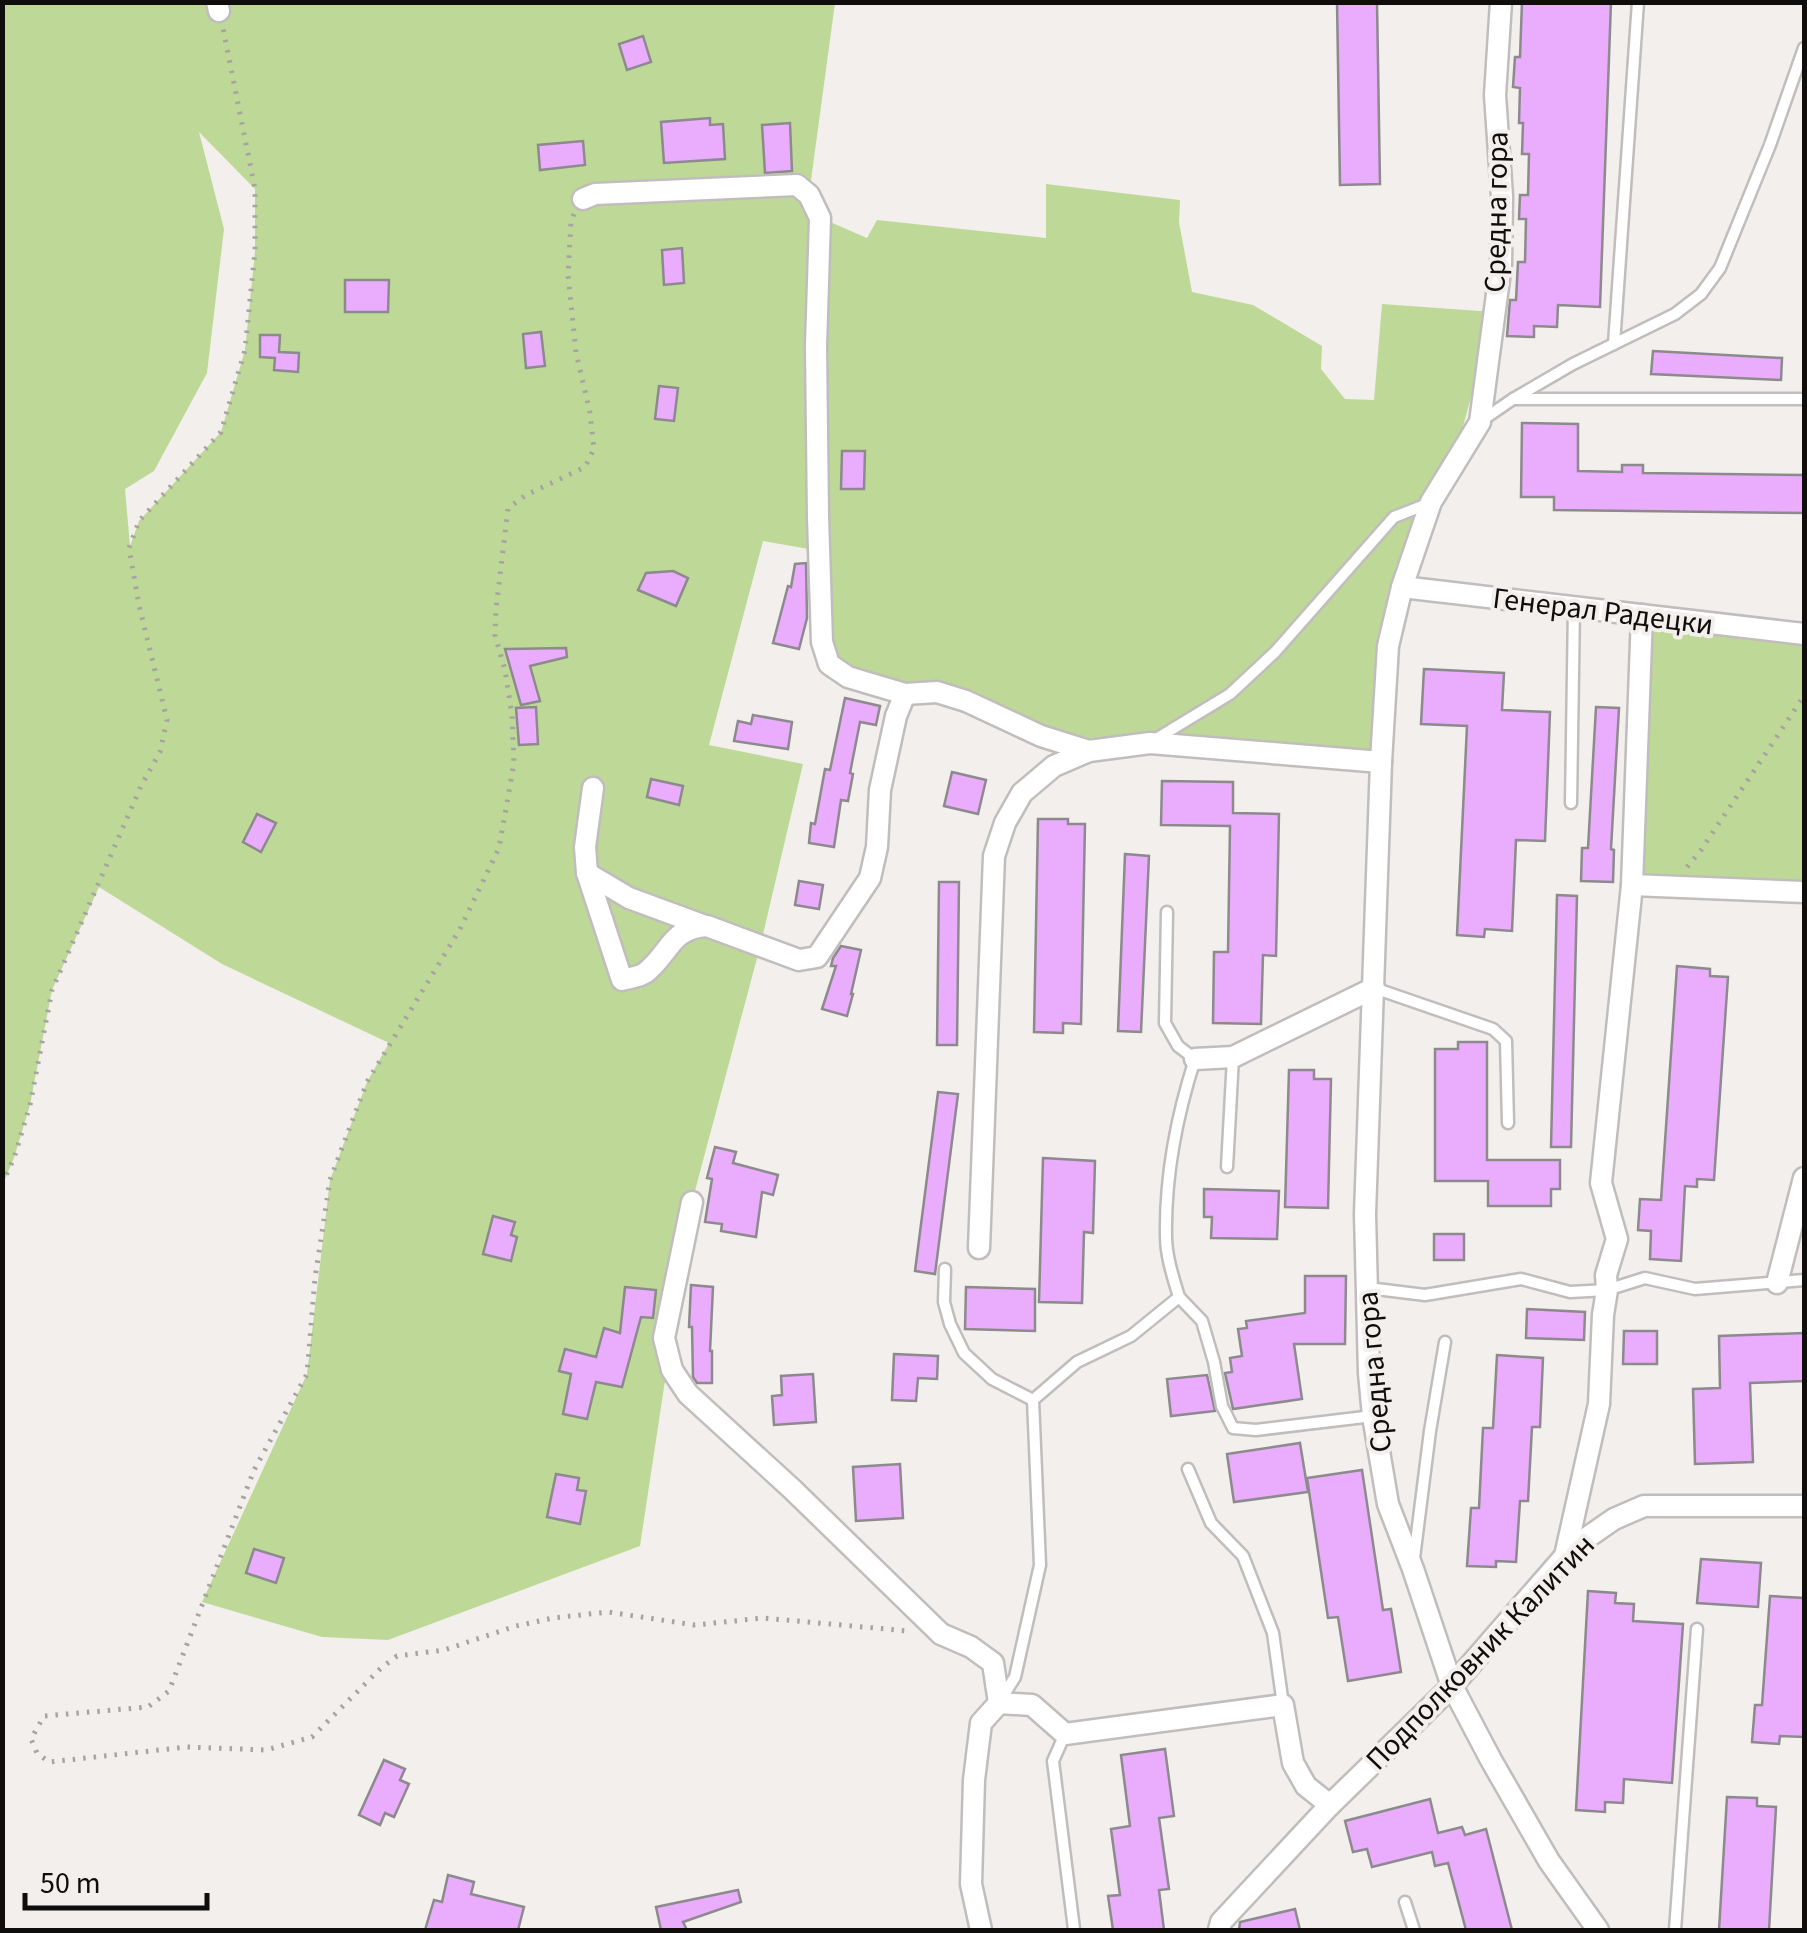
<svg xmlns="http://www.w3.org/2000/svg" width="1807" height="1933" font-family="'Source Sans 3',sans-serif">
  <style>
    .green { fill: #bed997; fill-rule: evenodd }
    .building { fill: #eaacfd; stroke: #8c8a8d; stroke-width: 2.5 }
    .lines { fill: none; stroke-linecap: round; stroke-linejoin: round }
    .lane-casing { stroke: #c1bdbc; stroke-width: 15 }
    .street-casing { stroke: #c1bdbc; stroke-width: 25 }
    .path { stroke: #a6a3a1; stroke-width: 5; stroke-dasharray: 2.5 8; stroke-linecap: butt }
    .lane { stroke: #fff; stroke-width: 10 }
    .street { stroke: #fff; stroke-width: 20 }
    .labels { text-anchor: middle; stroke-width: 8; stroke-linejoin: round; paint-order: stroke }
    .street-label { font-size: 30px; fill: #0f0e0d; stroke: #f3efed }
  </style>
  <rect width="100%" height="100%" fill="#f3efed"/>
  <g class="green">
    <path d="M 3,3 L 835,3 L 809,195 L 821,218 L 867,238 L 877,220 L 1046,238 L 1046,184 L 1180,200 L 1179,222 L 1192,292 L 1253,305 L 1322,346 L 1321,369 L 1345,399 L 1374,400 L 1382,304 L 1494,312 L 1451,471 L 1402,587 L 1381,762 L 1150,743 L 1089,751 L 829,664 L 820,551 L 763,541 L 709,745 L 803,764 L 760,947 L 692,1202 L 640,1546 L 388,1640 L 322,1637 L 202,1602 L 307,1374 L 330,1180 L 367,1082 L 389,1043 L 222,964 L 99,887 L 52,990 L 30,1105 L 14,1158 L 3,1184 ZM 199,132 L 255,189 L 255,251 L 245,350 L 221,432 L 139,521 L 130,546 L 125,489 L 154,471 L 207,373 L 224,229 Z"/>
    <polygon points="1642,615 1804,634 1804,892 1632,885"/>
  </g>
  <g class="building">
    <polygon points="1337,2 1377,2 1380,184 1340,185"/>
    <polygon points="1522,2 1611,2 1600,307 1558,305 1557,327 1534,326 1534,337 1507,336 1510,300 1516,300 1518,262 1525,262 1526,219 1519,219 1520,195 1528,195 1529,154 1522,154 1523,123 1519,123 1520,88 1513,87 1515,57 1520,57"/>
    <polygon points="643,36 651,62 627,70 619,44"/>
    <polygon points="710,118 710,125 723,124 725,159 664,163 661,122"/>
    <polygon points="790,123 792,171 765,173 762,125"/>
    <polygon points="583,141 585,165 540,170 538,145"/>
    <polygon points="682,248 684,283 664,285 662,250"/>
    <polygon points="345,280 389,280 388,312 345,312"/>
    <polygon points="541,332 545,366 526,368 523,334"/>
    <polygon points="260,335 280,335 279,352 299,353 298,372 274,370 275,358 260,357"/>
    <polygon points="1653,351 1782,358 1781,380 1651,374"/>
    <polygon points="659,386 678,388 674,421 655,419"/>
    <polygon points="1522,423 1578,424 1578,471 1622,472 1622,465 1643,465 1643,473 1804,475 1804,513 1554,510 1554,497 1521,497"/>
    <polygon points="842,451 865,451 864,489 841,489"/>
    <polygon points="806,563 807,618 799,649 773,643 788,586 791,587 795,564"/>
    <polygon points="673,571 688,578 676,606 638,590 646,573"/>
    <polygon points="566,648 567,657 530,666 540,701 521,705 505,649"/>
    <polygon points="1424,669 1504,673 1502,710 1550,712 1545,841 1516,840 1512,931 1485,929 1484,937 1457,935 1467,726 1421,724"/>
    <polygon points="845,698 880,706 876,725 860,722 850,773 853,774 848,801 841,800 834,847 809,843 811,823 815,824 825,769 830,770"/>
    <polygon points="536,707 538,744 519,745 516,708"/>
    <polygon points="1596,707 1619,708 1611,849 1614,850 1613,882 1581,881 1582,848 1588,848"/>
    <polygon points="753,715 792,722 788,749 734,741 738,721 751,724"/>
    <polygon points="952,772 986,780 978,814 944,806"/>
    <polygon points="651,779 683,786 679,805 647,797"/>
    <polygon points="1162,781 1233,782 1233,813 1279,814 1276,956 1263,955 1261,1024 1213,1023 1214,952 1228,952 1230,826 1161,825"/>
    <polygon points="257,814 276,823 261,852 243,842"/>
    <polygon points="1038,819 1068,819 1068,824 1085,824 1081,1024 1063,1023 1063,1033 1034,1032"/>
    <polygon points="1125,854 1149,856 1141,1032 1118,1031"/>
    <polygon points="799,881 823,885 819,909 795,905"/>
    <polygon points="939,882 959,882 957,1045 937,1045"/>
    <polygon points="1557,895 1577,896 1571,1147 1551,1147"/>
    <polygon points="841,946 861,950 851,994 853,994 847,1016 822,1009 836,966 831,966 833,958"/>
    <polygon points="1677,966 1710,969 1710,976 1728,977 1714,1180 1697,1179 1697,1187 1685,1186 1681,1261 1650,1259 1651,1231 1638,1230 1640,1199 1661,1200"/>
    <polygon points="1458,1042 1487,1042 1487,1160 1560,1160 1560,1189 1551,1189 1551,1206 1488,1206 1488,1181 1435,1181 1435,1049 1458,1049"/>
    <polygon points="1289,1070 1314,1070 1314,1079 1331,1079 1328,1208 1285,1207"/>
    <polygon points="938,1092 958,1094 935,1274 915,1271"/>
    <polygon points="715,1147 736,1152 733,1163 778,1175 773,1195 762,1192 756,1237 721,1231 722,1224 705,1222 712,1179 707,1178"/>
    <polygon points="1043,1158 1095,1161 1093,1233 1084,1232 1082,1303 1039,1302"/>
    <polygon points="1204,1189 1279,1191 1277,1239 1211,1238 1212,1217 1204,1217"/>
    <polygon points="493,1216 515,1222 511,1235 517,1237 511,1261 483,1254"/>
    <rect x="1434" y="1234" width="30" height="26"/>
    <polygon points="1305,1276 1346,1276 1345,1344 1294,1344 1302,1399 1233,1409 1225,1373 1232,1372 1230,1358 1242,1356 1238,1329 1247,1328 1246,1321 1305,1313"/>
    <polygon points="691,1285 713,1287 710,1351 712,1351 712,1383 697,1383 693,1377 692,1327 689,1327"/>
    <polygon points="625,1287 656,1290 653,1318 641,1317 622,1387 596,1382 587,1419 563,1414 571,1374 559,1371 565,1349 596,1357 604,1328 620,1333"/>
    <polygon points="966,1287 1035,1289 1035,1331 965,1329"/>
    <polygon points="1527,1309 1585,1312 1584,1340 1526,1338"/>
    <polygon points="1624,1331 1657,1331 1657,1364 1623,1364"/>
    <polygon points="1804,1333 1804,1381 1750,1383 1753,1462 1695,1464 1693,1389 1720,1388 1719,1336"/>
    <polygon points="894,1354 938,1356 937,1379 918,1378 916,1401 892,1400"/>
    <polygon points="1497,1355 1543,1358 1540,1427 1532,1427 1528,1501 1520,1501 1516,1562 1496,1561 1496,1567 1467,1566 1471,1508 1479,1508 1483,1428 1493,1428"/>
    <polygon points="813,1374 816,1422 774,1425 772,1396 782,1395 781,1376"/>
    <polygon points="1207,1375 1215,1411 1171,1416 1167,1379"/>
    <polygon points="1300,1443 1308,1492 1234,1502 1227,1454"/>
    <polygon points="900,1464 903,1518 856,1521 853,1467"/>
    <polygon points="1362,1470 1383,1610 1391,1609 1401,1672 1348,1681 1338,1617 1328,1618 1307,1478"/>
    <polygon points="556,1474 579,1478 577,1490 586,1491 580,1524 547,1517"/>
    <polygon points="254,1549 284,1558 276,1583 246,1573"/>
    <polygon points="1701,1559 1761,1563 1758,1607 1697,1603"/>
    <polygon points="1588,1591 1616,1593 1615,1603 1634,1604 1633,1621 1683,1624 1672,1783 1624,1779 1623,1803 1605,1802 1605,1812 1576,1810"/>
    <polygon points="1770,1596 1804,1598 1804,1737 1780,1736 1779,1744 1752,1742 1755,1705 1762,1705"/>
    <polygon points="1165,1749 1174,1816 1159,1818 1169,1889 1159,1890 1164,1930 1113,1930 1108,1896 1120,1895 1111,1829 1130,1826 1121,1755"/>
    <polygon points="384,1760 405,1769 400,1780 409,1784 394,1817 385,1813 380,1825 359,1815"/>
    <polygon points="1727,1797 1757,1798 1757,1806 1776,1807 1769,1930 1719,1930"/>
    <polygon points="1430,1799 1438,1833 1462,1827 1465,1835 1486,1829 1512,1930 1466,1930 1448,1863 1435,1866 1432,1852 1372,1867 1367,1849 1353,1852 1345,1821"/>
    <polygon points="448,1875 474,1882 471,1894 524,1907 518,1930 425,1930 434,1900 442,1902"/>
    <polygon points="738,1890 741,1902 683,1922 687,1930 661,1930 656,1907"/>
    <polygon points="1295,1909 1300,1930 1239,1930 1240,1922"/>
  </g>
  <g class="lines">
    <g class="lane-casing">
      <g id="lane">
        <polyline points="1614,344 1638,2"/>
        <polyline points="1513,399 1573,364 1675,314 1701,294 1720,268 1770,145 1804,48"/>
        <polyline points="1481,421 1513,399 1804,399"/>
        <polyline points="1156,739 1230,694 1275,652 1394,517 1430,503"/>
        <polyline points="1571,803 1574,607"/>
        <polyline points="1374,988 1493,1029 1506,1041 1508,1123"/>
        <polyline points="1227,1167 1233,1057"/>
        <polyline points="945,1269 944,1302 950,1324 964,1353 992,1379 1033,1400"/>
        <polyline points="1368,1288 1425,1295 1521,1279 1570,1292 1607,1290 1645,1278 1695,1289 1804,1280"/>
        <polyline points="1179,1297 1202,1321 1214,1362 1222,1406 1233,1428 1256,1430 1373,1416"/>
        <polyline points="1188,1469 1211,1523 1243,1556 1273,1633 1283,1705"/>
        <polyline points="1414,1558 1430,1431 1445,1342"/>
        <path d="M 1000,1701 L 1015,1677 L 1040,1565 L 1033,1400 L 1077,1362 L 1131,1336 L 1179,1297 C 1173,1277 1166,1256 1166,1236 C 1165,1177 1177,1115 1195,1059 L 1178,1046 L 1165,1023 L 1167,912"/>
        <polyline points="1065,1734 1053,1761 1074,1929"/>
        <polyline points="1405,1902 1414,1930"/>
        <polyline points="1675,1930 1697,1629"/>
      </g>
    </g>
    <g class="street-casing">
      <g id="street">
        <polyline points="217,2 219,11"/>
        <polyline points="583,199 595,194 797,185 809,195 820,218 816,346 818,517 822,642 829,664 848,677 905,694 937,692 966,701 1041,736 1089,751"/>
        <polyline points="1402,587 1804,634"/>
        <polyline points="1642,615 1632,885 1804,892"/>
        <polyline points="1381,762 1365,1214 1369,1373 1373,1416 1388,1504 1413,1569 1452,1686 1491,1760 1549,1861 1598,1930"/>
        <path d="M 593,788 L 585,847 L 587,873 L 622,980 C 629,978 639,977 645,973 C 670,954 670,928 707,926 L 799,960 L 817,957 L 870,878 L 877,847 L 880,790 L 896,716 L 905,694"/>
        <polyline points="587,873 629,898 705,926"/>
        <polyline points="1195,1059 1233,1057 1374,988"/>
        <polyline points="692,1202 664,1338 672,1370 688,1394 792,1489 941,1634 971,1647 993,1663 999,1703"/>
        <polyline points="979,1248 994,856 1005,823 1022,793 1054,766 1089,751 1150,743 1381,762 1388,646 1402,587 1431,502 1480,422 1501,264 1502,196 1495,95 1501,2"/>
        <polyline points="1777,1283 1804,1178"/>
        <polyline points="1565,1556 1599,1404 1603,1315 1607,1290 1606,1275 1617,1239 1601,1183 1632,885"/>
        <polyline points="981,1930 971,1884 974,1780 981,1723 999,1703 1032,1705 1065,1734 1283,1705 1293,1763 1306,1786 1330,1805"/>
        <polyline points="1219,1930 1221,1922 1330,1805 1452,1686 1565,1556 1588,1537 1614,1519 1644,1506 1804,1506"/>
      </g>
    </g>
    <g class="path">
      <polyline points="574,214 571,221 568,275 576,352 590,413 594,449 585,467 526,495 508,508 496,609 495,635 505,670 512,715 514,763 499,848 460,929 367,1082 330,1180 315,1278 307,1374 254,1470 169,1691 148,1707 44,1716 31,1739 37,1753 49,1762 187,1747 266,1750 312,1737 381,1668 397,1656 444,1650 516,1626 553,1618 608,1612 695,1625 763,1618 908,1631"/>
      <polyline points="1687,867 1701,850 1804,696"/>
      <polyline points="2,1184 14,1158 30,1105 52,990 141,786 160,752 167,720 139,605 129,548 139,521 221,432 245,350 255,251 255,189 223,28"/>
    </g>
    <use href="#lane" class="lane"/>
    <use href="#street" class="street"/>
  </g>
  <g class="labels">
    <g class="street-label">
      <text transform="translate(1496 212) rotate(-89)" y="10">Средна гора</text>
      <text transform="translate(1603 611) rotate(7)" y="10">Генерал Радецки</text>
      <text transform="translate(1374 1372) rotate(-95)" y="10">Средна гора</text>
      <text transform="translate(1480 1652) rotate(-46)" y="10">Подполковник Калитин</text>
    </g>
  </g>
  <rect width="1807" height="1933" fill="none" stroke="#0f0e0d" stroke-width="10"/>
  <path d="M25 1893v15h182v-15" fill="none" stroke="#0f0e0d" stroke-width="5"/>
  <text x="40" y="1893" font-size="30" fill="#0f0e0d" stroke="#f3efed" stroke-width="8" paint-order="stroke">50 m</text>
</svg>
